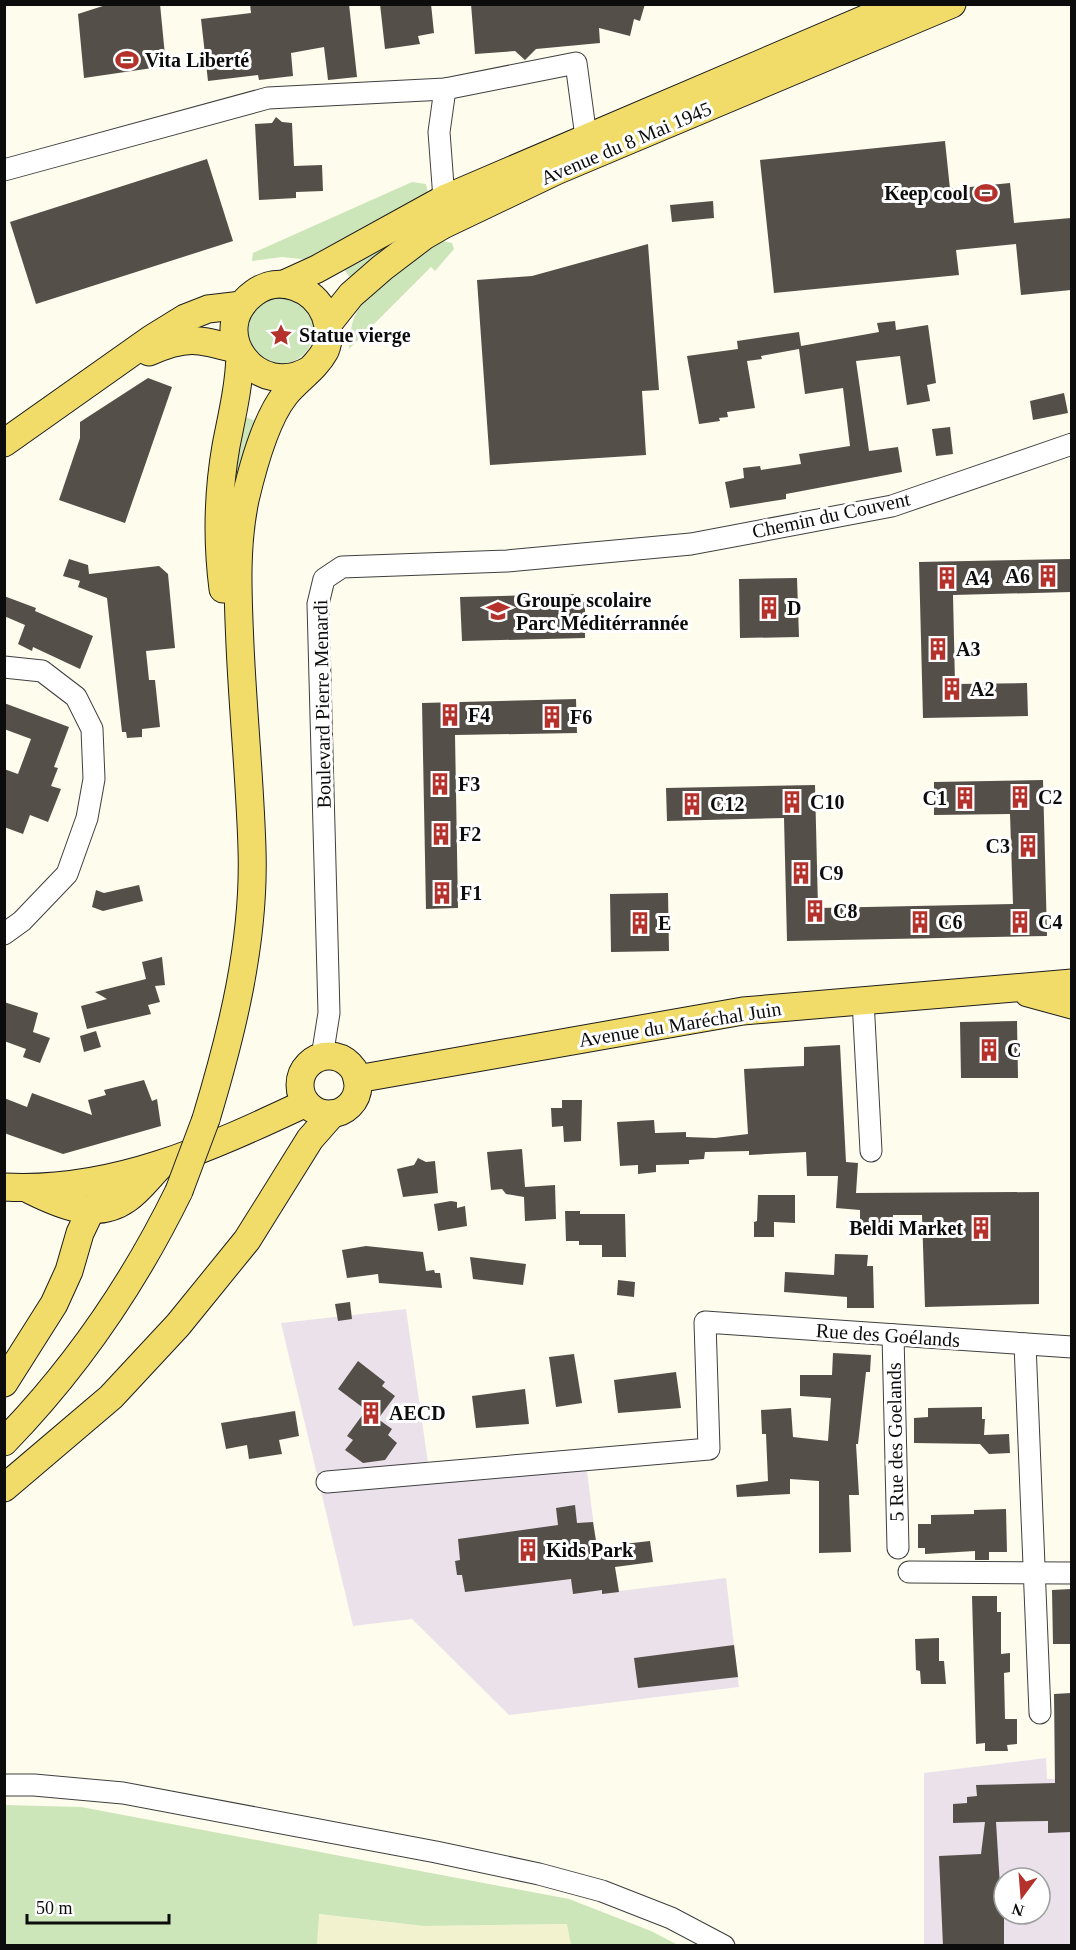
<svg xmlns="http://www.w3.org/2000/svg" width="1076" height="1950" font-family="Georgia,serif">
  <style>
    .industrial { fill: #ebe1eb; fill-rule: evenodd }
    .farmland { fill: #f2f2cf }
    .green { fill: #cce6b9 }
    .building { fill: #554f49 }
    .lines { fill: none; stroke-linecap: round; stroke-linejoin: round }
    .minor-casing { stroke: #3f3f3f; stroke-width: 23 }
    .major-casing { stroke: #1d1d1d; stroke-width: 29 }
    .minor { stroke: #fff; stroke-width: 21 }
    .major { stroke: #f1dc6a; stroke-width: 27 }
    .major-bridge-casing { stroke: #1d1d1d; stroke-width: 29; stroke-linecap: butt }
    .major-bridge { stroke: #f1dc6a; stroke-width: 27 }
    .labels { text-anchor: middle; stroke-width: 6; stroke-linejoin: round; paint-order: stroke }
    .poi-label { font-size: 20px; font-weight: bold; fill: #0c0c0c; stroke: #fff; text-anchor: start }
    .street-label { font-size: 20px; fill: #0c0c0c; stroke: #fff }
  </style>
  <rect width="100%" height="100%" fill="#fefced"/>
  <g class="industrial">
    <polygon points="406,1309 431,1484 586,1464 600,1574 616,1573 619,1591 726,1578 739,1687 509,1715 412,1619 353,1626 281,1323"/>
    <path d="M 1046,1758 L 1047,1779 L 1071,1779 L 1071,1945 L 924,1945 L 924,1773 ZM 1004,1878 L 1040,1878 L 1040,1914 L 1004,1914 Z"/>
  </g>
  <polygon class="farmland" points="318,1914 424,1926 568,1924 571,1945 317,1946"/>
  <g class="green">
    <polygon points="412,182 426,184 428,193 310,260 282,257 252,261 253,253"/>
    <polygon points="430,213 352,280 343,268"/>
    <path d="M 438,240 L 452,243 L 454,249 L 435,271 L 431,267 L 349,349 C 350,340 350,330 353,321 C 362,291 413,258 438,240 Z"/>
    <circle cx="280" cy="330" r="34"/>
    <polygon points="241,415 260,423 227,545"/>
    <polygon points="5,1805 81,1807 569,1899 651,1931 678,1945 571,1945 567,1924 424,1926 319,1914 317,1945 5,1945"/>
  </g>
  <g class="building">
    <polygon points="109,4 160,4 166,66 84,78 78,14"/>
    <polygon points="250,4 349,4 357,77 328,80 324,47 291,53 293,76 259,80 258,75 208,81 201,19 251,13"/>
    <polygon points="380,4 431,4 434,33 418,36 420,44 385,49"/>
    <polygon points="471,4 645,4 640,21 634,19 630,36 599,28 600,43 536,49 525,60 515,51 475,54"/>
    <polygon points="276,117 282,122 292,123 294,166 322,165 323,191 296,192 296,198 259,200 255,124 272,123"/>
    <polygon points="945,141 950,189 1010,183 1014,223 1071,218 1071,290 1021,295 1016,244 956,250 959,275 774,293 760,160"/>
    <polygon points="207,159 233,241 36,304 10,222"/>
    <polygon points="713,201 714,218 672,222 670,205"/>
    <polygon points="648,244 659,390 642,391 646,455 490,465 477,280 532,276"/>
    <polygon points="895,321 896,330 928,325 936,383 927,385 930,401 907,405 900,356 856,361 869,451 898,447 902,472 786,494 786,499 730,508 725,482 744,478 743,468 760,466 761,470 801,464 799,454 850,446 843,388 805,394 799,349 761,356 762,359 747,361 755,408 727,412 728,417 719,418 720,421 699,424 687,356 738,349 737,341 799,332 801,346 879,332 877,323"/>
    <polygon points="148,378 172,387 125,523 59,500 80,438 80,422"/>
    <polygon points="1064,393 1068,413 1033,420 1030,401"/>
    <polygon points="950,427 953,454 936,456 932,429"/>
    <polygon points="69,559 88,565 89,574 159,566 168,574 175,648 146,651 149,680 155,680 160,727 142,729 142,737 127,738 126,732 122,732 107,598 78,587 80,581 63,576"/>
    <polygon points="1071,559 1071,592 953,595 955,684 1027,683 1028,716 923,718 919,562"/>
    <polygon points="797,578 799,637 740,638 739,579"/>
    <polygon points="574,594 574,602 585,602 585,638 462,641 460,597"/>
    <polygon points="4,596 36,608 35,611 93,636 80,669 33,647 32,651 18,644 25,625 4,616"/>
    <polygon points="576,699 577,733 455,735 458,908 426,909 422,703"/>
    <polygon points="4,703 69,727 54,767 58,768 51,786 61,789 48,822 30,815 23,834 4,827 4,769 18,774 31,739 4,729"/>
    <polygon points="1043,780 1047,936 787,941 784,818 667,821 666,788 815,785 818,908 1013,904 1010,814 934,815 934,782"/>
    <polygon points="139,885 143,901 103,911 92,907 96,890 104,893"/>
    <polygon points="668,893 669,951 611,952 610,894"/>
    <polygon points="162,957 165,985 155,986 160,1002 148,1005 151,1014 87,1029 81,1006 107,999 95,992 146,979 142,962"/>
    <polygon points="4,1002 38,1013 33,1032 50,1038 40,1063 23,1057 26,1049 4,1041"/>
    <polygon points="1017,1021 1018,1078 961,1078 960,1022"/>
    <polygon points="96,1031 101,1047 84,1052 80,1036"/>
    <polygon points="840,1045 846,1162 858,1163 856,1193 1039,1192 1039,1304 925,1307 922,1215 893,1215 892,1229 860,1228 860,1210 836,1208 838,1176 807,1176 806,1152 749,1155 749,1151 705,1152 704,1159 689,1160 689,1164 656,1165 656,1172 638,1174 638,1165 620,1166 617,1122 654,1120 655,1133 686,1132 686,1137 715,1138 748,1134 744,1069 804,1066 804,1047"/>
    <polygon points="144,1080 152,1101 157,1099 161,1126 63,1154 4,1133 4,1098 27,1107 32,1093 92,1115 88,1100 106,1095 104,1090"/>
    <polygon points="562,1100 582,1100 581,1141 564,1142 563,1126 552,1127 551,1108 562,1108"/>
    <polygon points="522,1149 525,1187 555,1185 556,1219 525,1221 524,1197 506,1194 502,1189 491,1190 487,1152"/>
    <polygon points="418,1158 426,1162 435,1161 438,1193 403,1197 397,1169 414,1165"/>
    <polygon points="758,1195 795,1195 795,1223 774,1222 774,1237 754,1237 754,1222 757,1221"/>
    <polygon points="451,1201 457,1202 457,1208 465,1206 467,1226 438,1231 434,1204"/>
    <polygon points="565,1211 580,1211 580,1214 625,1214 626,1257 602,1257 602,1245 579,1245 579,1241 566,1241"/>
    <polygon points="366,1246 423,1252 426,1271 434,1270 435,1273 440,1273 442,1288 379,1283 378,1274 347,1278 342,1250"/>
    <polygon points="835,1254 868,1255 867,1266 873,1266 874,1308 847,1308 847,1297 784,1292 785,1272 834,1275"/>
    <polygon points="470,1257 526,1264 523,1285 473,1279"/>
    <polygon points="618,1280 635,1282 634,1297 617,1295"/>
    <polygon points="350,1302 352,1319 338,1321 335,1304"/>
    <polygon points="833,1353 871,1355 870,1372 866,1372 858,1444 856,1444 859,1495 849,1495 851,1552 819,1553 819,1481 790,1479 790,1494 737,1497 736,1485 768,1481 766,1434 762,1434 761,1410 791,1408 793,1437 828,1441 831,1398 800,1396 800,1375 832,1375"/>
    <polygon points="574,1354 582,1403 556,1407 549,1357"/>
    <polygon points="358,1361 385,1382 382,1386 395,1396 378,1419 392,1429 388,1435 397,1443 385,1460 363,1463 345,1450 353,1440 347,1436 366,1410 338,1389"/>
    <polygon points="676,1372 681,1408 618,1413 614,1380"/>
    <polygon points="525,1389 529,1424 476,1428 472,1396"/>
    <polygon points="982,1407 982,1419 985,1419 984,1435 1009,1434 1010,1453 989,1454 980,1444 914,1443 914,1418 928,1417 928,1408"/>
    <polygon points="295,1411 299,1436 279,1440 282,1454 249,1459 247,1445 226,1449 221,1423"/>
    <polygon points="575,1505 577,1523 593,1522 597,1547 650,1541 653,1562 615,1567 619,1592 602,1594 602,1590 573,1594 571,1579 465,1592 462,1575 457,1575 455,1561 460,1560 458,1539 558,1525 556,1508"/>
    <polygon points="1006,1509 1007,1552 989,1552 989,1560 975,1560 975,1551 925,1554 925,1548 918,1548 918,1524 931,1524 931,1515 974,1514 974,1510"/>
    <polygon points="1071,1589 1071,1644 1053,1644 1052,1590"/>
    <polygon points="972,1596 997,1596 997,1612 1001,1612 1001,1654 1010,1653 1010,1672 1004,1673 1005,1719 1017,1719 1017,1744 1007,1745 1008,1751 985,1751 985,1743 976,1744"/>
    <polygon points="939,1638 939,1661 944,1661 946,1684 921,1684 920,1671 916,1670 915,1639"/>
    <polygon points="734,1645 738,1677 638,1688 634,1658"/>
    <polygon points="1071,1693 1071,1832 1048,1833 1048,1821 996,1822 1001,1902 1004,1901 1004,1946 943,1946 939,1856 981,1854 985,1822 953,1823 953,1804 967,1803 967,1797 977,1796 976,1785 1055,1783 1054,1694"/>
  </g>
  <g class="lines">
    <g class="minor-casing">
      <g id="minor">
        <polyline points="4,170 268,98 445,89 576,63 586,137"/>
        <polyline points="444,199 439,132 445,89"/>
        <polyline points="4,667 42,671 76,697 92,729 94,779 87,818 67,874 22,921 4,934"/>
        <polyline points="863,1000 871,1151"/>
        <polyline points="322,1057 329,1013 318,604 324,579 342,567 507,561 691,544 892,506 1072,444"/>
        <polyline points="893,1335 898,1548"/>
        <polyline points="1025,1344 1040,1713"/>
        <polyline points="327,1482 709,1449 705,1322 1072,1347"/>
        <polyline points="909,1572 1072,1573"/>
        <polyline points="4,1785 34,1785 123,1793 436,1852 539,1874 602,1891 671,1918 724,1946"/>
      </g>
    </g>
    <g class="major-casing">
      <g id="major">
        <polyline points="284,284 317,269 444,199 900,4"/>
        <polyline points="328,324 351,295 382,268 424,236 443,225 556,171 952,4"/>
        <path d="M 149,352 C 187,335 199,339 238,350"/>
        <polyline points="4,443 151,339 185,318 208,309 242,305"/>
        <path d="M 223,589 C 217,542 218,492 226,446 C 232,415 239,387 240,355"/>
        <polyline points="1028,993 1072,1005"/>
        <circle cx="329" cy="1085" r="29"/>
        <polyline points="357,1079 743,1011 1072,983"/>
        <path d="M 206,1119 C 232,1033 255,941 252,849 C 250,781 243,713 240,645 C 238,597 235,548 245,500 C 252,470 266,419 285,395 C 297,380 316,368 325,351 C 330,339 329,326 325,315 C 314,288 279,274 254,293 C 204,330 257,403 311,369"/>
        <path d="M 4,1187 C 113,1193 210,1148 306,1103"/>
        <path d="M 30,1190 C 60,1205 96,1221 127,1199 C 139,1191 150,1176 160,1166"/>
        <polyline points="4,1383 54,1304 69,1271 80,1233 90,1212 120,1177"/>
        <path d="M 4,1442 C 76,1368 134,1283 179,1191"/>
        <polyline points="4,1488 111,1397 178,1325 247,1240 310,1139 332,1114"/>
      </g>
    </g>
    <use href="#minor" class="minor"/>
    <use href="#major" class="major"/>
    <g class="major-bridge-casing">
      <polyline id="major-bridge" points="179,1191 206,1119"/>
    </g>
    <use href="#major-bridge" class="major-bridge"/>
  </g>
  <defs>
    <g id="stadium-bare" transform="scale(1.8)"><path d="M0-5a6.5 5 0 1 0 0 10a6.5 5 0 1 0 0-10ZM-3.5-1.8h7v3.6h-7Z" fill="#b5322c" stroke="#fff" stroke-width="2.5" paint-order="stroke"/></g>
    <g id="sight-bare" transform="scale(1.8)"><path d="M0-6L1.8-2.2L6-1.7L2.9 1.2L3.7 5.4L0 3.3L-3.7 5.4L-2.9 1.2L-6-1.7L-1.8-2.2Z" fill="#b5322c" stroke="#fff" stroke-width="2.5" paint-order="stroke"/></g>
    <g id="building-bare" transform="scale(1.8)"><path d="M-4-6H4V6H1V3H-1V6H-4ZM-2.5-4.3h1.7v1.8h-1.7ZM.8-4.3h1.7v1.8H.8ZM-2.5-1h1.7V.8h-1.7ZM.8-1h1.7V.8H.8Z" fill="#b5322c" stroke="#fff" stroke-width="2.5" paint-order="stroke"/></g>
    <g id="school-bare" transform="scale(1.8)"><path d="M0-5L7-2L0 1L-7-2ZM-4 1L0 2.5L4 1V4Q0 6-4 4Z" fill="#b5322c" stroke="#fff" stroke-width="2.5" paint-order="stroke"/></g>
  </defs>
  <g fill-rule="evenodd">
    <use href="#stadium-bare" x="127" y="60"/>
    <use href="#stadium-bare" x="986" y="193"/>
    <use href="#sight-bare" x="281" y="335"/>
    <use href="#building-bare" x="1048" y="576"/>
    <use href="#building-bare" x="947" y="578"/>
    <use href="#building-bare" x="769" y="608"/>
    <use href="#school-bare" x="498" y="611"/>
    <use href="#building-bare" x="938" y="649"/>
    <use href="#building-bare" x="952" y="689"/>
    <use href="#building-bare" x="450" y="715"/>
    <use href="#building-bare" x="552" y="717"/>
    <use href="#building-bare" x="440" y="784"/>
    <use href="#building-bare" x="1020" y="797"/>
    <use href="#building-bare" x="965" y="798"/>
    <use href="#building-bare" x="792" y="802"/>
    <use href="#building-bare" x="692" y="804"/>
    <use href="#building-bare" x="441" y="834"/>
    <use href="#building-bare" x="1028" y="846"/>
    <use href="#building-bare" x="801" y="873"/>
    <use href="#building-bare" x="442" y="893"/>
    <use href="#building-bare" x="815" y="911"/>
    <use href="#building-bare" x="920" y="922"/>
    <use href="#building-bare" x="1020" y="922"/>
    <use href="#building-bare" x="640" y="923"/>
    <use href="#building-bare" x="989" y="1050"/>
    <use href="#building-bare" x="981" y="1228"/>
    <use href="#building-bare" x="371" y="1413"/>
    <use href="#building-bare" x="528" y="1550"/>
  </g>
  <g class="labels">
    <g class="poi-label">
      <text x="145" y="67">Vita Liberté</text>
      <text x="968" y="200" text-anchor="end">Keep cool</text>
      <text x="299" y="342">Statue vierge</text>
      <text x="1030" y="583" text-anchor="end">A6</text>
      <text x="965" y="585">A4</text>
      <text x="516" y="607">Groupe scolaire<tspan x="516" dy="23">Parc Méditérrannée</tspan></text>
      <text x="787" y="615">D</text>
      <text x="956" y="656">A3</text>
      <text x="970" y="696">A2</text>
      <text x="468" y="722">F4</text>
      <text x="570" y="724">F6</text>
      <text x="458" y="791">F3</text>
      <text x="1038" y="804">C2</text>
      <text x="947" y="805" text-anchor="end">C1</text>
      <text x="810" y="809">C10</text>
      <text x="710" y="811">C12</text>
      <text x="459" y="841">F2</text>
      <text x="1010" y="853" text-anchor="end">C3</text>
      <text x="819" y="880">C9</text>
      <text x="460" y="900">F1</text>
      <text x="833" y="918">C8</text>
      <text x="938" y="929">C6</text>
      <text x="1038" y="929">C4</text>
      <text x="658" y="930">E</text>
      <text x="1007" y="1057">C</text>
      <text x="963" y="1235" text-anchor="end">Beldi Market</text>
      <text x="389" y="1420">AECD</text>
      <text x="546" y="1557">Kids Park</text>
    </g>
    <g class="street-label">
      <text transform="translate(626 143) rotate(-23)" y="7">Avenue du 8 Mai 1945</text>
      <text transform="translate(831 515) rotate(-12)" y="7">Chemin du Couvent</text>
      <text transform="translate(322 704) rotate(-91)" y="7">Boulevard Pierre Menardi</text>
      <text transform="translate(680 1024) rotate(-9)" y="7">Avenue du Maréchal Juin</text>
      <text transform="translate(888 1335) rotate(4)" y="7">Rue des Goélands</text>
      <text transform="translate(895 1442) rotate(-91)" y="7">5 Rue des Goelands</text>
    </g>
  </g>
  <rect width="1076" height="1950" fill="none" stroke="#0c0c0c" stroke-width="12"/>
  <g transform="translate(1022 1896) rotate(196)"><circle r="28" fill="#ffffff" stroke="#9e9e9e" stroke-width="1.5"/>
  <path d="M0-4.5L10 22L0 15L-10 22Z" fill="#b5322c"/>
  <text y="-9" font-size="16" font-weight="bold" text-anchor="middle" fill="#0c0c0c">N</text>
  </g>
  <path d="M27 1914v9h142v-9" fill="none" stroke="#0c0c0c" stroke-width="3"/>
  <text x="36" y="1914" font-size="18" fill="#0c0c0c" stroke="#ffffff" stroke-width="4.5" paint-order="stroke">50 m</text>
</svg>
